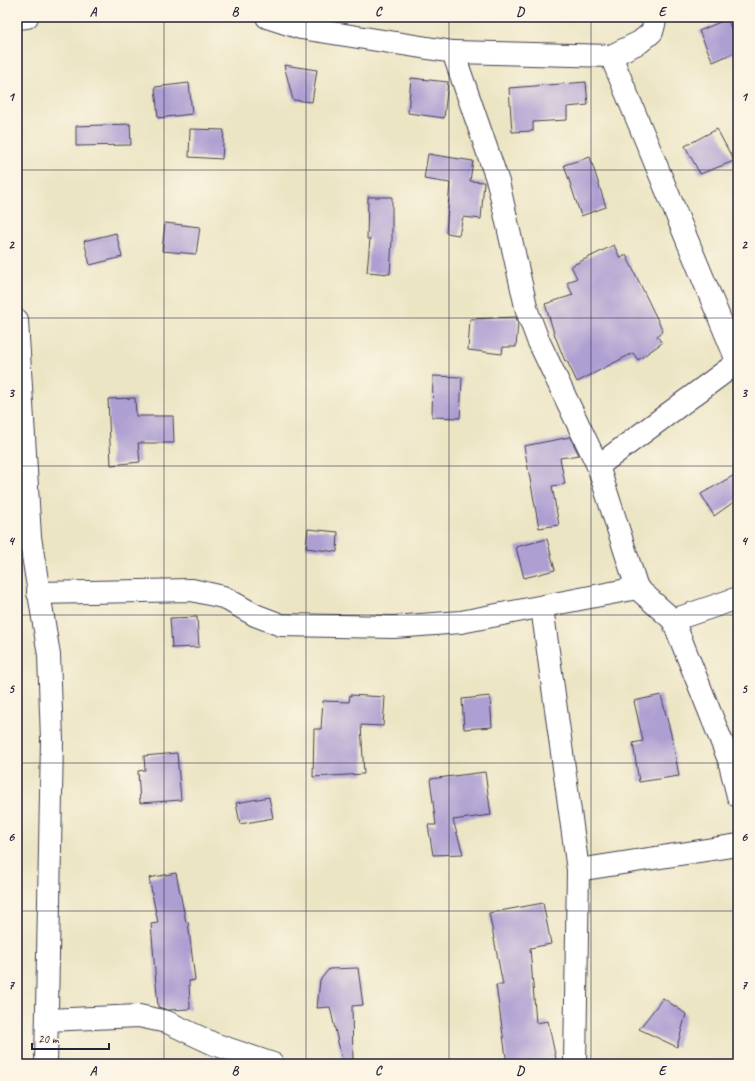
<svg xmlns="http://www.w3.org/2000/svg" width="755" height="1081" font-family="Caveat,sans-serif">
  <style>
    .building { fill: #ad9fd2 }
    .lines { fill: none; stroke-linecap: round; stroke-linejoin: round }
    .minor-casing { stroke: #403f50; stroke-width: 24 }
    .minor { stroke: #fff; stroke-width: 22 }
    .grid { fill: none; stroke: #22223b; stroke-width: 1; stroke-opacity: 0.55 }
    .neatline { fill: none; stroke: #22223b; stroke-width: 1.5 }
    .grid-label { font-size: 13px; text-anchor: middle; font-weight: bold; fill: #22223b }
  </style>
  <rect width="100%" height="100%" fill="#fcf5e5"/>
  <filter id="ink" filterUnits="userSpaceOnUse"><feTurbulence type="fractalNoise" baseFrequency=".025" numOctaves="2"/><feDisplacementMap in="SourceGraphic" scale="8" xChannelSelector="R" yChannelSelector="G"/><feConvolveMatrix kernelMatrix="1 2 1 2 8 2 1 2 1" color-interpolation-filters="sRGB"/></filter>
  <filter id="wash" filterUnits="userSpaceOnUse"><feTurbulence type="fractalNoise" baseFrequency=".012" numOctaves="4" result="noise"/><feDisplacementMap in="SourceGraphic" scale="16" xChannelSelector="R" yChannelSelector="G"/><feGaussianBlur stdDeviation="0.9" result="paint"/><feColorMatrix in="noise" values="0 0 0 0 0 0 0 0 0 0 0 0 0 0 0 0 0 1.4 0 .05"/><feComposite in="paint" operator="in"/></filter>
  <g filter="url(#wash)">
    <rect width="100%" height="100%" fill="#ece5c4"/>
    <g id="blocks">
      <g class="building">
        <polygon points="727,19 738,43 738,51 713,62 699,31"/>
        <polygon points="284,65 317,70 312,102 293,100"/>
        <polygon points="411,78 448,82 444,118 408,113"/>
        <polygon points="586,82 588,105 567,107 567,120 533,122 533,131 512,132 509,88"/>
        <polygon points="189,83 192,114 158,118 155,87"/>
        <polygon points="130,124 131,145 76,146 76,126"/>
        <polygon points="190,129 224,130 222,159 189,157"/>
        <polygon points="717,129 734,161 700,174 685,146"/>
        <polygon points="428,154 473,161 470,181 484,182 481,219 463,217 459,235 446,233 450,183 424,179"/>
        <polygon points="590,157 606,207 581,216 564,165"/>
        <polygon points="368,197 392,197 392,239 390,274 367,272 370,239 367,239"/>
        <polygon points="165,223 200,227 196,254 162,251"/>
        <polygon points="116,233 122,257 90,265 84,241"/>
        <polygon points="614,245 620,258 626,255 663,331 657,336 662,343 638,360 633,353 577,382 567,361 565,361 555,336 545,304 573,295 567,283 577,278 571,266"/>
        <polygon points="516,317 518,323 516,347 503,347 502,354 468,350 470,319"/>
        <polygon points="433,376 462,377 460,418 432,417"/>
        <polygon points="135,398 136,416 173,416 174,443 138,443 140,462 111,465 108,399"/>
        <polygon points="570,437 579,455 560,458 565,484 552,486 559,525 539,528 524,446"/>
        <polygon points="738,473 738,499 714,516 701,494"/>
        <polygon points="308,529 338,532 337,552 306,548"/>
        <polygon points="547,539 555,570 524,578 516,547"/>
        <polygon points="197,617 199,647 172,648 170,618"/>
        <polygon points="350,695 385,697 383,726 361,725 364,774 313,777 314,729 321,729 323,701 349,702"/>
        <polygon points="661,695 673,742 679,776 639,782 633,743 643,741 634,701"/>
        <polygon points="490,696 492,727 464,729 462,699"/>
        <polygon points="177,753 181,800 140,803 138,771 145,770 144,756"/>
        <polygon points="485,772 491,815 453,820 463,854 433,855 428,825 436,825 430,779"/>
        <polygon points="269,797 273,818 240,824 236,803"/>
        <polygon points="176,873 186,922 188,922 195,980 189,981 190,1009 168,1010 158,1007 151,924 158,923 149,878"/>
        <polygon points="543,903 551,944 530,948 536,1023 548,1021 557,1064 507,1064 496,985 503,985 489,913"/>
        <polygon points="358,968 363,1005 352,1006 353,1064 343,1064 330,1007 317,1008 320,980 329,969"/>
        <polygon points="663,998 686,1014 677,1047 639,1029"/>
      </g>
    </g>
  </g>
  <g filter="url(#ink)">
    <use href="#blocks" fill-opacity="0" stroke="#403f50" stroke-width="1"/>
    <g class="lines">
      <g class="minor-casing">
        <g id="minor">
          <polyline points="267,17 301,28 453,52 611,56 640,42 652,32 656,17"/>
          <polyline points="17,18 27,17"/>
          <polyline points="453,52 498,182 527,311 538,340 598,466 637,588"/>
          <polyline points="611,56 738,363"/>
          <polyline points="17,320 30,537 49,655 52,740 46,1064"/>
          <polyline points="598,466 738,362"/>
          <polyline points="38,593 192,590 223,597 255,615 281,625 394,627 461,622 637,588 673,620 738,598"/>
          <polyline points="542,607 578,870 575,1064"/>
          <polyline points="673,620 729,760 738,796"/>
          <polyline points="578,870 738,845"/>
          <polyline points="47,1020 139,1016 167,1022 214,1044 273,1064"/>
        </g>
      </g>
      <use href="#minor" class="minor"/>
    </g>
  </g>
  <path class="grid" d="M 164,17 L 164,1064M 306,17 L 306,1064M 449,17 L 449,1064M 591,17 L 591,1064M 17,170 L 738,170M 17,318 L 738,318M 17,466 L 738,466M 17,615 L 738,615M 17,763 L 738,763M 17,911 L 738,911"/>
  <rect width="755" height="1081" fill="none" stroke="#fcf5e5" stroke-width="44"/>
  <path d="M32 1043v6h77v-6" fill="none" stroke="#22223b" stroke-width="2"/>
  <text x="38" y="1043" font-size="12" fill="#22223b" stroke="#fcf5e5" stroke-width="3" paint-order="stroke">20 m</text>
  <rect x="22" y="22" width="711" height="1037" class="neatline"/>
  <g class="grid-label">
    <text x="93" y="16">A</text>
    <text x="235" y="16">B</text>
    <text x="378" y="16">C</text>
    <text x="520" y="16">D</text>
    <text x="662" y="16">E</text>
    <text x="11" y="101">1</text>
    <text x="744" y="101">1</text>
    <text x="11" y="249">2</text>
    <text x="744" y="249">2</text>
    <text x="11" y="397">3</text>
    <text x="744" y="397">3</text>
    <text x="11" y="545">4</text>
    <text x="744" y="545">4</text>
    <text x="11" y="693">5</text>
    <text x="744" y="693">5</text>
    <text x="11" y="841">6</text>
    <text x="744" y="841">6</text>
    <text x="11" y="989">7</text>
    <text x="744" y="989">7</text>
    <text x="93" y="1075">A</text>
    <text x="235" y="1075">B</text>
    <text x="378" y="1075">C</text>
    <text x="520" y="1075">D</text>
    <text x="662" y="1075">E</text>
  </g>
</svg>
